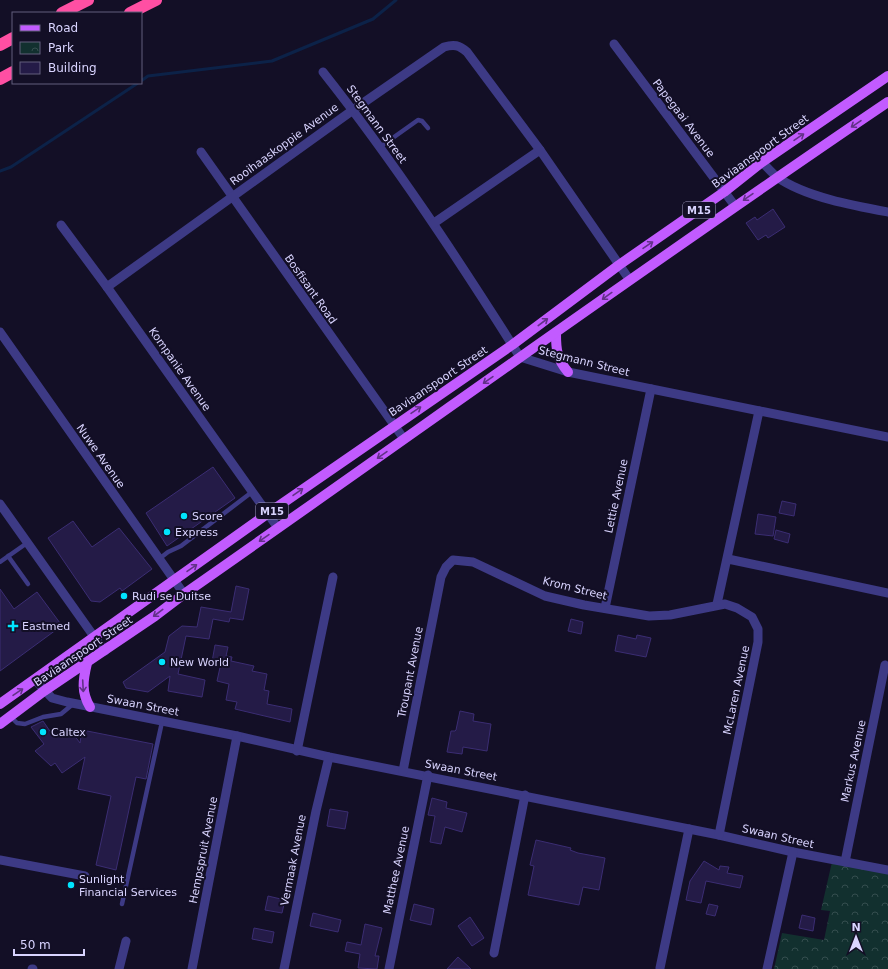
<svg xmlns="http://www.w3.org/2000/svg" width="888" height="969" font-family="'DejaVu Sans',sans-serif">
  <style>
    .park { fill: url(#park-crowns) }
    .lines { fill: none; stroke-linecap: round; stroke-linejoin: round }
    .stream { stroke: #0c2248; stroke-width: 3 }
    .building { fill: #241b47; stroke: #3b2d73 }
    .service { stroke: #3d3a85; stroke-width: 4.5 }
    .minor { stroke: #3d3a85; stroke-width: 9 }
    .primary { stroke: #c25bff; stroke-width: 10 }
    .motorway { stroke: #ff4fa3; stroke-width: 12 }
    .oneway { stroke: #623188 }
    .poi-dot { fill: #00e5ff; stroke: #130f26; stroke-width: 1.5 }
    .labels { text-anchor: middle; stroke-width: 4; stroke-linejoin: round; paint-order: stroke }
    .shield { fill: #130f26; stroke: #9e99be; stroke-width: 1 }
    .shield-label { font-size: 10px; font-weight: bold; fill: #d9d4ff }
    .street-label { font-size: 11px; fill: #d9d4ff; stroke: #130f26 }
    .poi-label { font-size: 11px; fill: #d9d4ff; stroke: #130f26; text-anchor: start }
  </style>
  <defs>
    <pattern id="park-crowns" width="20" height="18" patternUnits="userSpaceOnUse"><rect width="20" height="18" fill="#12302f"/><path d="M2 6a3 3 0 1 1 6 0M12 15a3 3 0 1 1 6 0" fill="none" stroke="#344d4e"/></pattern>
  </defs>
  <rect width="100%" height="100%" fill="#130f26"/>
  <polygon class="park" points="832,862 888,873 888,969 774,969 782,933 824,940 830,911 821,910"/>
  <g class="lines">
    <g class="stream">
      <polyline points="141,81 148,76 272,61 373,19 396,0"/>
      <polyline points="0,171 11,167 138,83"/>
    </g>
  </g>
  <g class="building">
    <polygon points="773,209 785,227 768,238 766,235 758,240 746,223 755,217 757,220"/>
    <polygon points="213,467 235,498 167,546 146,513"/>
    <polygon points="782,501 796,504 794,516 779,513"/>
    <polygon points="758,514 776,517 773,536 755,534"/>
    <polygon points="73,521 92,547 119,528 152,569 122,591 120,588 100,602 91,601 48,538"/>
    <polygon points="776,530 790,534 788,543 774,539"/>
    <polygon points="236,586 249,589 243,620 230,618 229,622 213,619 209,639 186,636 178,674 205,680 202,697 168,691 170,676 148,692 126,688 123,682 165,652 169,636 182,626 197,627 201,607 231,612"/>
    <polygon points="0,589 14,609 37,592 60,623 60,627 0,671"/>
    <polygon points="571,619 583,622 581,634 568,631"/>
    <polygon points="618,635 636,639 637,635 651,638 646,657 615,651"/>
    <polygon points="215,645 228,647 226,656 232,657 231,661 254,666 252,671 267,674 264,690 269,691 267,704 292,709 290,722 235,709 237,702 226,700 229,684 217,681 221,663 212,662"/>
    <polygon points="460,711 474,714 473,721 491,724 487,751 463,747 462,754 447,752 451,731 455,731 456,730"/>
    <polygon points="43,721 54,737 68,727 80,743 82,730 153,744 146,779 136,777 116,870 96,865 111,796 78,789 85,757 62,773 55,763 51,766 35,751 44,744 31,727"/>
    <polygon points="432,798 447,802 446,808 467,813 462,832 445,827 441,844 430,842 435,816 428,815"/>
    <polygon points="330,809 348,812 345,829 327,826"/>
    <polygon points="536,840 571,848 570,850 578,853 605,858 599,890 583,887 579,905 528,895 534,866 530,865"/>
    <polygon points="704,861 719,870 720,866 729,867 727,873 743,876 740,888 706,881 701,903 686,900 690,881"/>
    <polygon points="268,896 285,900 282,913 265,910"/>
    <polygon points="414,904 434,909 431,925 410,920"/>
    <polygon points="709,904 718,906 715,916 706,914"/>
    <polygon points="313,913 341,920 338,932 310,926"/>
    <polygon points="802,915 815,918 813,931 799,928"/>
    <polygon points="470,917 484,938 472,946 458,926"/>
    <polygon points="365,924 382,928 375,956 379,956 377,969 358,968 360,954 345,951 347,942 361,945"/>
    <polygon points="254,928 274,932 272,943 252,939"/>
    <polygon points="458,957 471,969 447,969"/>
  </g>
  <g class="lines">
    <g class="service">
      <polyline points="380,147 418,120 422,121 428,128"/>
      <polyline points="8,556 28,584"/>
      <polyline points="159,559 168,552 181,546 252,492"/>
      <polyline points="0,562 27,543"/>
      <polyline points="11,717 17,723 25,724 43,717 61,714 73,704"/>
      <polyline points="122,904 162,722"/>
    </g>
    <g class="minor">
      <polyline points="614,44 735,206"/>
      <path d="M 323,72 C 395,163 458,259 520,357 L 568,372 L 888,437"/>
      <polyline points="201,152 404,439"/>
      <path d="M 762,162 C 767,167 772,173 777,177 C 805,197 855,206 888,212"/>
      <polyline points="434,223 540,150"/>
      <polyline points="61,225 107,287 278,528"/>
      <path d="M 107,287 L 353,110 L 444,47 C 454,44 459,45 467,52 L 540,150 L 629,279"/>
      <polyline points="0,332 184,594"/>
      <polyline points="0,504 95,638 105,651"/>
      <polyline points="728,559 888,593"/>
      <polyline points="717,604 759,411"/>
      <polyline points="605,608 651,389"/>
      <polyline points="35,680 52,698 67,702 237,736 329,757 719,835 793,852 888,870"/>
      <polyline points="297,751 333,577"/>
      <polyline points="403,771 441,577 446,567 453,560 473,562 545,596 584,605 649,616 670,615 725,604 737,608 752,617 758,629 758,642 719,835"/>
      <polyline points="0,860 85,876"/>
      <polyline points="845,862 885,665"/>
      <polyline points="494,953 525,795"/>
      <polyline points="660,968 689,829"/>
      <polyline points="32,969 33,969"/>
      <polyline points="119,969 126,941"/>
      <polyline points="192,969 237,736"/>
      <polyline points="284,969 316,811 329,757"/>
      <polyline points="389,969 428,775"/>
      <polyline points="767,969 793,852"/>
    </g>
    <g class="primary">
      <path d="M 556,334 C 556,350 557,359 568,372"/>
      <path d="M 87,663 C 83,680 81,692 90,707"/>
      <polyline points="0,704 267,514 512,345 619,265 724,192 762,162 888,76"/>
      <path d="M 0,724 L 44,691 L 155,616 L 184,594 C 419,430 651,262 888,102"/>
    </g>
    <g class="motorway">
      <polyline points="62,13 88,0"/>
      <polyline points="130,13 156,0"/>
      <polyline points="0,45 13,38"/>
      <polyline points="0,79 13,72"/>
    </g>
  </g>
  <defs><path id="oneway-shaft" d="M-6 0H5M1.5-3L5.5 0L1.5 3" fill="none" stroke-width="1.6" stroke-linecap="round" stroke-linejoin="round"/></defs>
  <g class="oneway">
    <use href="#oneway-shaft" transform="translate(856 124) rotate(146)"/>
    <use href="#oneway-shaft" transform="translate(799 137) rotate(-34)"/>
    <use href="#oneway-shaft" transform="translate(748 197) rotate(145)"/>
    <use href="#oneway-shaft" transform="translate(648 245) rotate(-34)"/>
    <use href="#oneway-shaft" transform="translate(607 296) rotate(144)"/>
    <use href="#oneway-shaft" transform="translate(543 322) rotate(-37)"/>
    <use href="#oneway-shaft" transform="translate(488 380) rotate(145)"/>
    <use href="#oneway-shaft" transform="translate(416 410) rotate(-34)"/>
    <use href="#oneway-shaft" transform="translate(382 455) rotate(145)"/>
    <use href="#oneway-shaft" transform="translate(298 492) rotate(-35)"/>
    <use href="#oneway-shaft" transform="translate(264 538) rotate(145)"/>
    <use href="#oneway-shaft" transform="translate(192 568) rotate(-35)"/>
    <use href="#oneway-shaft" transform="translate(158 613) rotate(143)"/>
    <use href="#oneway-shaft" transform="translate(83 686) rotate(87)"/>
    <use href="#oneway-shaft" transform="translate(18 692) rotate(-34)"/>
  </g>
  <g class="poi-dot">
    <circle cx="184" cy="516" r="4"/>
    <circle cx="167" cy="532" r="4"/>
    <circle cx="124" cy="596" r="4"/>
    <path d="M11 620h4v4h4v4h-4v4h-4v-4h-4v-4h4z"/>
    <circle cx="162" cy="662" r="4"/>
    <circle cx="43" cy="732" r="4"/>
    <circle cx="71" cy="885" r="4"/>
  </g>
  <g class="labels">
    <g class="shield">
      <rect x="683" y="202" width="32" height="16" rx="3"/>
      <rect x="256" y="503" width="32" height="16" rx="3"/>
    </g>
    <g class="shield-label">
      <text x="699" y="214">M15</text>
      <text x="272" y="515">M15</text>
    </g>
    <g class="street-label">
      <text transform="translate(684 118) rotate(53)" y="4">Papegaai Avenue</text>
      <text transform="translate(377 124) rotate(54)" y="4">Stegmann Street</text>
      <text transform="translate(284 144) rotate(-36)" y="4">Rooihaaskoppie Avenue</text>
      <text transform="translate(760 151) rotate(-36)" y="4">Baviaanspoort Street</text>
      <text transform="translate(311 289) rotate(55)" y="4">Bosfisant Road</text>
      <text transform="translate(584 361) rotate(14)" y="4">Stegmann Street</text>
      <text transform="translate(180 369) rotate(55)" y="4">Kompanie Avenue</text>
      <text transform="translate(438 381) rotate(-34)" y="4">Baviaanspoort Street</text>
      <text transform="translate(101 456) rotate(55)" y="4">Nuwe Avenue</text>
      <text transform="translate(616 496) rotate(-78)" y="4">Lettie Avenue</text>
      <text transform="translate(575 588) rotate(14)" y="4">Krom Street</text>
      <text transform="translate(83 651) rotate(-34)" y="4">Baviaanspoort Street</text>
      <text transform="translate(410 672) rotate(-79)" y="4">Troupant Avenue</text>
      <text transform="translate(736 690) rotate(-78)" y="4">McLaren Avenue</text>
      <text transform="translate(143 705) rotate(11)" y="4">Swaan Street</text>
      <text transform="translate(853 761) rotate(-78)" y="4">Markus Avenue</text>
      <text transform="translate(461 770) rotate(11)" y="4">Swaan Street</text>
      <text transform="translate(778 836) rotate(13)" y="4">Swaan Street</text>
      <text transform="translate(203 850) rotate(-79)" y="4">Hempspruit Avenue</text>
      <text transform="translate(293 860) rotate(-79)" y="4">Vermaak Avenue</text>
      <text transform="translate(396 870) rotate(-78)" y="4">Matthee Avenue</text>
    </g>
    <g class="poi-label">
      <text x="192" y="520">Score</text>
      <text x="175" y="536">Express</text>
      <text x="132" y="600">Rudi se Duitse</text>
      <text x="22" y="630">Eastmed</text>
      <text x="170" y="666">New World</text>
      <text x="51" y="736">Caltex</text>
      <text x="79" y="883">Sunlight<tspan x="79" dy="13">Financial Services</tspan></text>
    </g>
  </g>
  <rect x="12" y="12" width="130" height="72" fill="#130f26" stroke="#625e7d"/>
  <rect x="20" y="25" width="20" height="6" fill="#c25bff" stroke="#625e7d"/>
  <text x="48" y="32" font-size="12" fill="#d9d4ff">Road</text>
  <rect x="20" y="42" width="20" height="12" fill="url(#park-crowns)" stroke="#625e7d"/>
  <text x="48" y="52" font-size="12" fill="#d9d4ff">Park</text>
  <rect x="20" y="62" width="20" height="12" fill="#241b47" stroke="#625e7d"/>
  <text x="48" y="72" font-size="12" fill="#d9d4ff">Building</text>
  <g transform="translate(856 937)" stroke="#130f26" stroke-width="3" paint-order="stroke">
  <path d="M0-3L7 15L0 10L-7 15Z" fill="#d9d4ff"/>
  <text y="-6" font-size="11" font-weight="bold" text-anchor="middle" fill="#d9d4ff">N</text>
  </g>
  <path d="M14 949v6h70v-6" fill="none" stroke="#d9d4ff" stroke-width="2"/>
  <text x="20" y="949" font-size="12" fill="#d9d4ff" stroke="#130f26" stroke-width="3" paint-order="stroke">50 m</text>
</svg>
